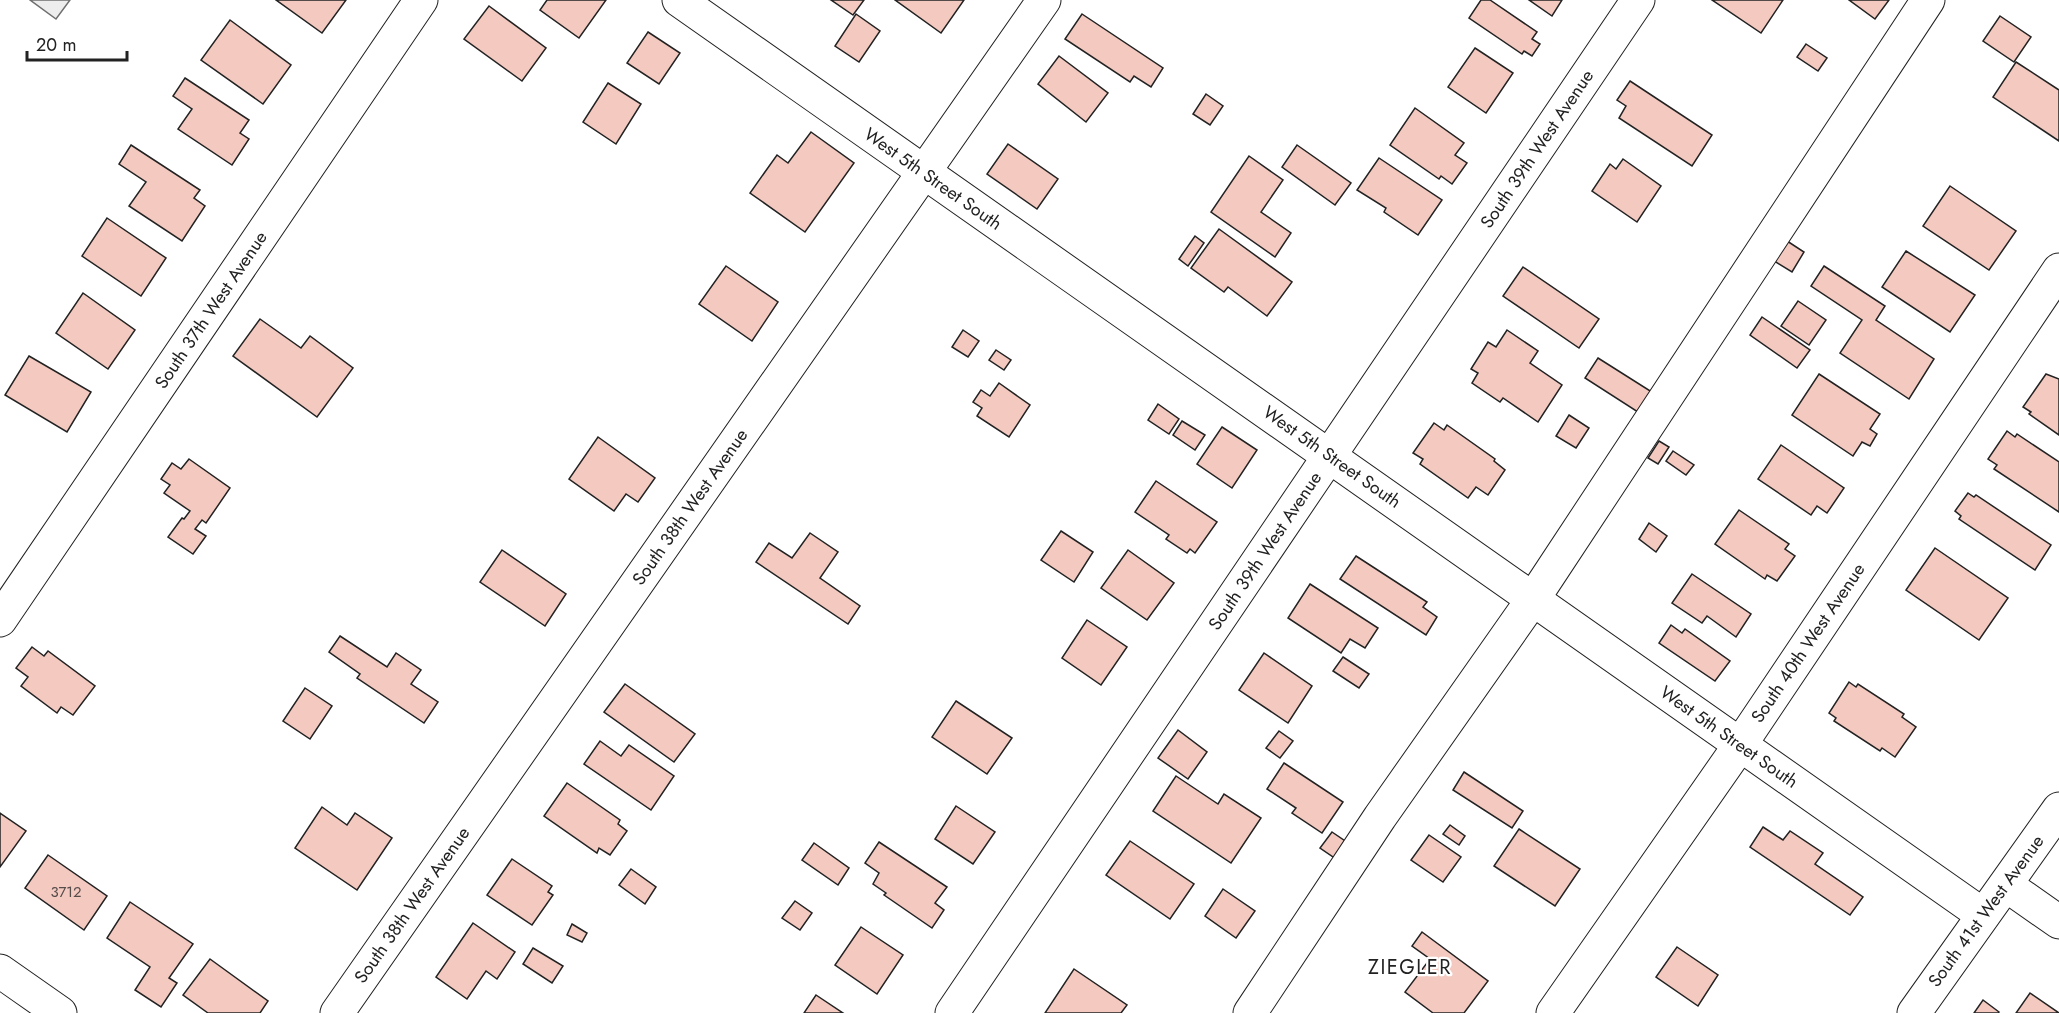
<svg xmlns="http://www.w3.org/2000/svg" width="2059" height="1013" font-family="Jost,sans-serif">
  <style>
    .parking { fill: #ededed; stroke: #6f6f6f; stroke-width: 1.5 }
    .building { fill: #f3c9c0; stroke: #222; stroke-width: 1.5 }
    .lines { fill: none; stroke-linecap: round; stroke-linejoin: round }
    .minor-casing { stroke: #222; stroke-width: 35 }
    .minor { stroke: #fff; stroke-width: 33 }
    .labels { text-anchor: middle; stroke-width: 4.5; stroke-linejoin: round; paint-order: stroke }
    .number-label { font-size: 15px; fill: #564c4a }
    .street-label { font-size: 18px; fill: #222; stroke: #fff }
    .neighbourhood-label { font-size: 20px; letter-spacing: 1.5px; fill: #222; stroke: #fff }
  </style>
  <rect width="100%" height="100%" fill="#fff"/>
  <polygon class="parking" points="30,0 70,0 56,19"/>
  <g class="building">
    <polygon points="276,0 346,0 322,33"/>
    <polygon points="547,0 606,0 579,38 540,10"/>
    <polygon points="831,0 864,0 853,15"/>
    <polygon points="895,0 964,0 941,33"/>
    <polygon points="1481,0 1490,0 1537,32 1532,39 1540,44 1532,56 1524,51 1522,54 1469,18"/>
    <polygon points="1529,0 1562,0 1552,16"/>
    <polygon points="1712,0 1783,0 1761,33"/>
    <polygon points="1849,0 1889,0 1875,19"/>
    <polygon points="489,6 546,48 522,81 464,39"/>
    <polygon points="856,14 880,31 859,62 835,46"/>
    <polygon points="1082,14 1163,68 1151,87 1134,76 1130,82 1065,39"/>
    <polygon points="2000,16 2031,37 2014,62 1983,41"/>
    <polygon points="230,20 291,65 263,104 201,60"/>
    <polygon points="648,32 680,53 659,84 627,63"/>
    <polygon points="1806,44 1827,58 1818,71 1797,57"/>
    <polygon points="1475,48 1513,73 1486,113 1448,87"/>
    <polygon points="1059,56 1108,93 1086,122 1038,84"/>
    <polygon points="2016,62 2059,90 2059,141 1993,97"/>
    <polygon points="185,78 249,120 240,133 249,139 232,165 178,129 192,109 173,96"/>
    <polygon points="1630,81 1712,135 1692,166 1619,118 1626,106 1617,100"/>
    <polygon points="608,83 641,104 616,144 583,122"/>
    <polygon points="1206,94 1223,106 1210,125 1193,114"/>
    <polygon points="1415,108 1464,143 1455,155 1467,163 1452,184 1441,176 1439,179 1390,145"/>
    <polygon points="811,132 854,163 805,232 750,193 777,155 788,163"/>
    <polygon points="1008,144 1058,179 1037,209 987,174"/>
    <polygon points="131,145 200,190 194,198 205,206 182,241 129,206 146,182 119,164"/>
    <polygon points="1297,145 1351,183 1335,205 1282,167"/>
    <polygon points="1249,156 1283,180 1261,212 1291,233 1275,257 1211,212"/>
    <polygon points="1379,158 1442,200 1418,235 1384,212 1386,208 1357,190"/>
    <polygon points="1623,159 1661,186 1637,222 1592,191 1610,164 1616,169"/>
    <polygon points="1950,186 2016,231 1989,270 1923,226"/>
    <polygon points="107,218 166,258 141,296 82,256"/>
    <polygon points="1219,229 1292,282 1267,316 1228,287 1224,292 1191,268"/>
    <polygon points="1195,236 1204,243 1188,266 1179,259"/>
    <polygon points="1784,239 1804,252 1792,272 1771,259"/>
    <polygon points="1906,251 1975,295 1950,332 1882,287"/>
    <polygon points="726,266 778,302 752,341 699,304"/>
    <polygon points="1824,266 1885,306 1876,320 1934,359 1909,399 1840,353 1862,320 1811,286"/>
    <polygon points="1523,267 1599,319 1579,348 1503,296"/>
    <polygon points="83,293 135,330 108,369 56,333"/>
    <polygon points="1798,301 1826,320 1809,345 1781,326"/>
    <polygon points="1762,317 1810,350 1797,368 1750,335"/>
    <polygon points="260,319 301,348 310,336 353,368 317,417 233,356"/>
    <polygon points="963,330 979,341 968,357 952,347"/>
    <polygon points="1507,330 1538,351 1530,363 1562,385 1538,422 1503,398 1500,402 1472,383 1478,373 1471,369 1488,342 1496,347"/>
    <polygon points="996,350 1011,360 1004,370 989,360"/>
    <polygon points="29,356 91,392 67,432 5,395"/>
    <polygon points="1598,358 1655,394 1641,414 1585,378"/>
    <polygon points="1819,374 1880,414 1870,429 1877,434 1870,446 1862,442 1853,456 1792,415"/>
    <polygon points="2046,374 2059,379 2059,435 2029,414 2031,412 2023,407"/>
    <polygon points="999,383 1030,405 1009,437 977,416 982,408 973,402 981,390 990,396"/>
    <polygon points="1158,404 1179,419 1169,434 1148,420"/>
    <polygon points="1569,415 1589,428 1576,448 1556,436"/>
    <polygon points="1182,421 1205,435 1195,450 1173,435"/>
    <polygon points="1434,423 1444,430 1447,425 1495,459 1494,461 1505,470 1488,495 1476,487 1468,498 1420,464 1423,459 1413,453"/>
    <polygon points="1222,427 1257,450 1232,488 1197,464"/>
    <polygon points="2007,431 2015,437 2017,434 2059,462 2059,512 1994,469 1997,465 1988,459"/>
    <polygon points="598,437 655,478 638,502 626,494 614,511 569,479"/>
    <polygon points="1659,441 1669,447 1658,464 1648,458"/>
    <polygon points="1781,445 1844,488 1827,513 1817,506 1811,515 1758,479"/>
    <polygon points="1673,451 1694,465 1686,475 1666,461"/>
    <polygon points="189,459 230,488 206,523 202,520 195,529 206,536 193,554 168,537 182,518 184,519 190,511 164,493 170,485 161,479 172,463 181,469"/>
    <polygon points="1156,481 1217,522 1195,553 1190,549 1187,553 1166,539 1169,535 1135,512"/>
    <polygon points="1968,493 1974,497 1976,495 2051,545 2035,570 1959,519 1961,516 1955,511"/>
    <polygon points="1739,510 1789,544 1785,549 1795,556 1777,581 1767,575 1765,579 1715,544"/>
    <polygon points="1649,523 1667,536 1656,552 1639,539"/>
    <polygon points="1061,531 1093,552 1074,582 1041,560"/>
    <polygon points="810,533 838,552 820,578 860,606 848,624 756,562 769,543 792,558"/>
    <polygon points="1935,548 2008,598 1979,640 1906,590"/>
    <polygon points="502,550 566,594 545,626 480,582"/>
    <polygon points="1128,550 1174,583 1147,620 1101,588"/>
    <polygon points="1356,556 1427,602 1423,607 1437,617 1426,635 1340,579"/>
    <polygon points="1692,574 1751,614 1736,637 1707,616 1702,623 1672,603"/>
    <polygon points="1310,584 1378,628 1365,648 1350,639 1341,653 1288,618"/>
    <polygon points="1087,620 1127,647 1101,685 1062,658"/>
    <polygon points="1671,625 1682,633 1685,629 1730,661 1715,681 1659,643"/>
    <polygon points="340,636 387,667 396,653 421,670 411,684 438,702 424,723 357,678 360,674 329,652"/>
    <polygon points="32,647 44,656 48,651 95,686 73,715 61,707 57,713 21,686 28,677 16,668"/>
    <polygon points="1264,653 1312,686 1288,723 1239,690"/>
    <polygon points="1343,657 1369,674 1359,688 1333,671"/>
    <polygon points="1849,682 1856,687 1858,684 1904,714 1902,717 1916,727 1895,757 1882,748 1880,751 1834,721 1836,718 1829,713"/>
    <polygon points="625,684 695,734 674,762 604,712"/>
    <polygon points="305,688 332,706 310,739 283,721"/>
    <polygon points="956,701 1012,738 987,774 932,737"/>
    <polygon points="1178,730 1207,752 1188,779 1158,758"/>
    <polygon points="1279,731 1293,741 1280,758 1266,748"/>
    <polygon points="600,741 621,756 629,745 674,776 651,810 584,764"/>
    <polygon points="1284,763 1343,802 1322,833 1292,813 1296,808 1267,789"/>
    <polygon points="1464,772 1523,811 1512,828 1453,790"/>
    <polygon points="1176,776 1218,804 1224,794 1261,818 1231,863 1153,811"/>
    <polygon points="567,783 620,820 618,824 627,831 610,855 599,848 597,853 544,816"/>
    <polygon points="956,806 995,832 973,864 935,839"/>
    <polygon points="322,807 347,825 355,813 392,838 357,890 295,848"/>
    <polygon points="0,813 26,831 0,867"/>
    <polygon points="1450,825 1465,836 1459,845 1443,834"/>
    <polygon points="1763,827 1783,840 1790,831 1823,853 1815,864 1863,897 1850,915 1750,847"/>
    <polygon points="1519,829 1580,869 1555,906 1494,866"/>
    <polygon points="1332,832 1351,845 1339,861 1320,848"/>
    <polygon points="1429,835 1461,857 1443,882 1411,860"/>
    <polygon points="1130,841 1194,884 1170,919 1106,875"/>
    <polygon points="879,842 947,887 935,903 944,910 932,928 884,895 886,893 873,884 879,873 865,863"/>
    <polygon points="814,843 849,868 838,885 802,860"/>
    <polygon points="48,855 107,896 84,930 25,888"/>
    <polygon points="512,859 552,886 548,892 553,895 532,925 487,895"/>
    <polygon points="631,869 656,887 645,904 619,885"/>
    <polygon points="1223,889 1255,911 1236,938 1205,916"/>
    <polygon points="795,901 812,913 800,930 782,918"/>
    <polygon points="130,902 193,944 169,978 177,983 161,1007 135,990 150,967 107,938"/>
    <polygon points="473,923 515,952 497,979 486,971 467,999 436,977"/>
    <polygon points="572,924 587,933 582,942 567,935"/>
    <polygon points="861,927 903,955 877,994 835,965"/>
    <polygon points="1422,932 1488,981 1464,1013 1433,1013 1405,992 1430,959 1412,946"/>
    <polygon points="1677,947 1718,975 1698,1006 1656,977"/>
    <polygon points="533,948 563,966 552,983 523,964"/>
    <polygon points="210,959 268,1001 260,1013 208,1013 183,995"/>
    <polygon points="1074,969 1127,1005 1121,1013 1045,1013"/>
    <polygon points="2030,993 2059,1013 2016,1013"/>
    <polygon points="816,995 843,1013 804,1013"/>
    <polygon points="1983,1000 1999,1012 1998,1013 1974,1013"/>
  </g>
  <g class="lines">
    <g class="minor-casing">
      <g id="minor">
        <polyline points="679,0 1983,915"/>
        <polyline points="0,620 421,0"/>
        <polyline points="2006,885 2059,922"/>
        <polyline points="0,971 60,1013"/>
        <polyline points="337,1013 1044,0"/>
        <polyline points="952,1013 1638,0"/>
        <polyline points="1250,1013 1380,817 1533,599 1928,0"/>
        <polyline points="1553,1013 1740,745 2059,270"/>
        <polyline points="1914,1013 2059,809"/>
      </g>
    </g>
    <use href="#minor" class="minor"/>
  </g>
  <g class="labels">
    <g class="number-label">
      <text x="66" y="897">3712</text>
    </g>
    <g class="street-label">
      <text transform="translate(1537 149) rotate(-56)" y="6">South 39th West Avenue</text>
      <text transform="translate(933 179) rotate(35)" y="6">West 5th Street South</text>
      <text transform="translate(211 310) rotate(-56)" y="6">South 37th West Avenue</text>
      <text transform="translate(1332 457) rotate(35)" y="6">West 5th Street South</text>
      <text transform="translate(690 507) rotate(-55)" y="6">South 38th West Avenue</text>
      <text transform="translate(1265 551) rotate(-56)" y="6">South 39th West Avenue</text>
      <text transform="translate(1808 643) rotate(-56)" y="6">South 40th West Avenue</text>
      <text transform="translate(1729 737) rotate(35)" y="6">West 5th Street South</text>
      <text transform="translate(412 905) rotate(-55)" y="6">South 38th West Avenue</text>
      <text transform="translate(1986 911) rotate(-54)" y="6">South 41st West Avenue</text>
    </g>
    <g class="neighbourhood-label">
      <text x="1410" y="974">ZIEGLER</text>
    </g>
  </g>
  <path d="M27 51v9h100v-9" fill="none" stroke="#222222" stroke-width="3"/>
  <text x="36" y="51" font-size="18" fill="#222222" stroke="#ffffff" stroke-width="4.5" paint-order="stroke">20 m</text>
</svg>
